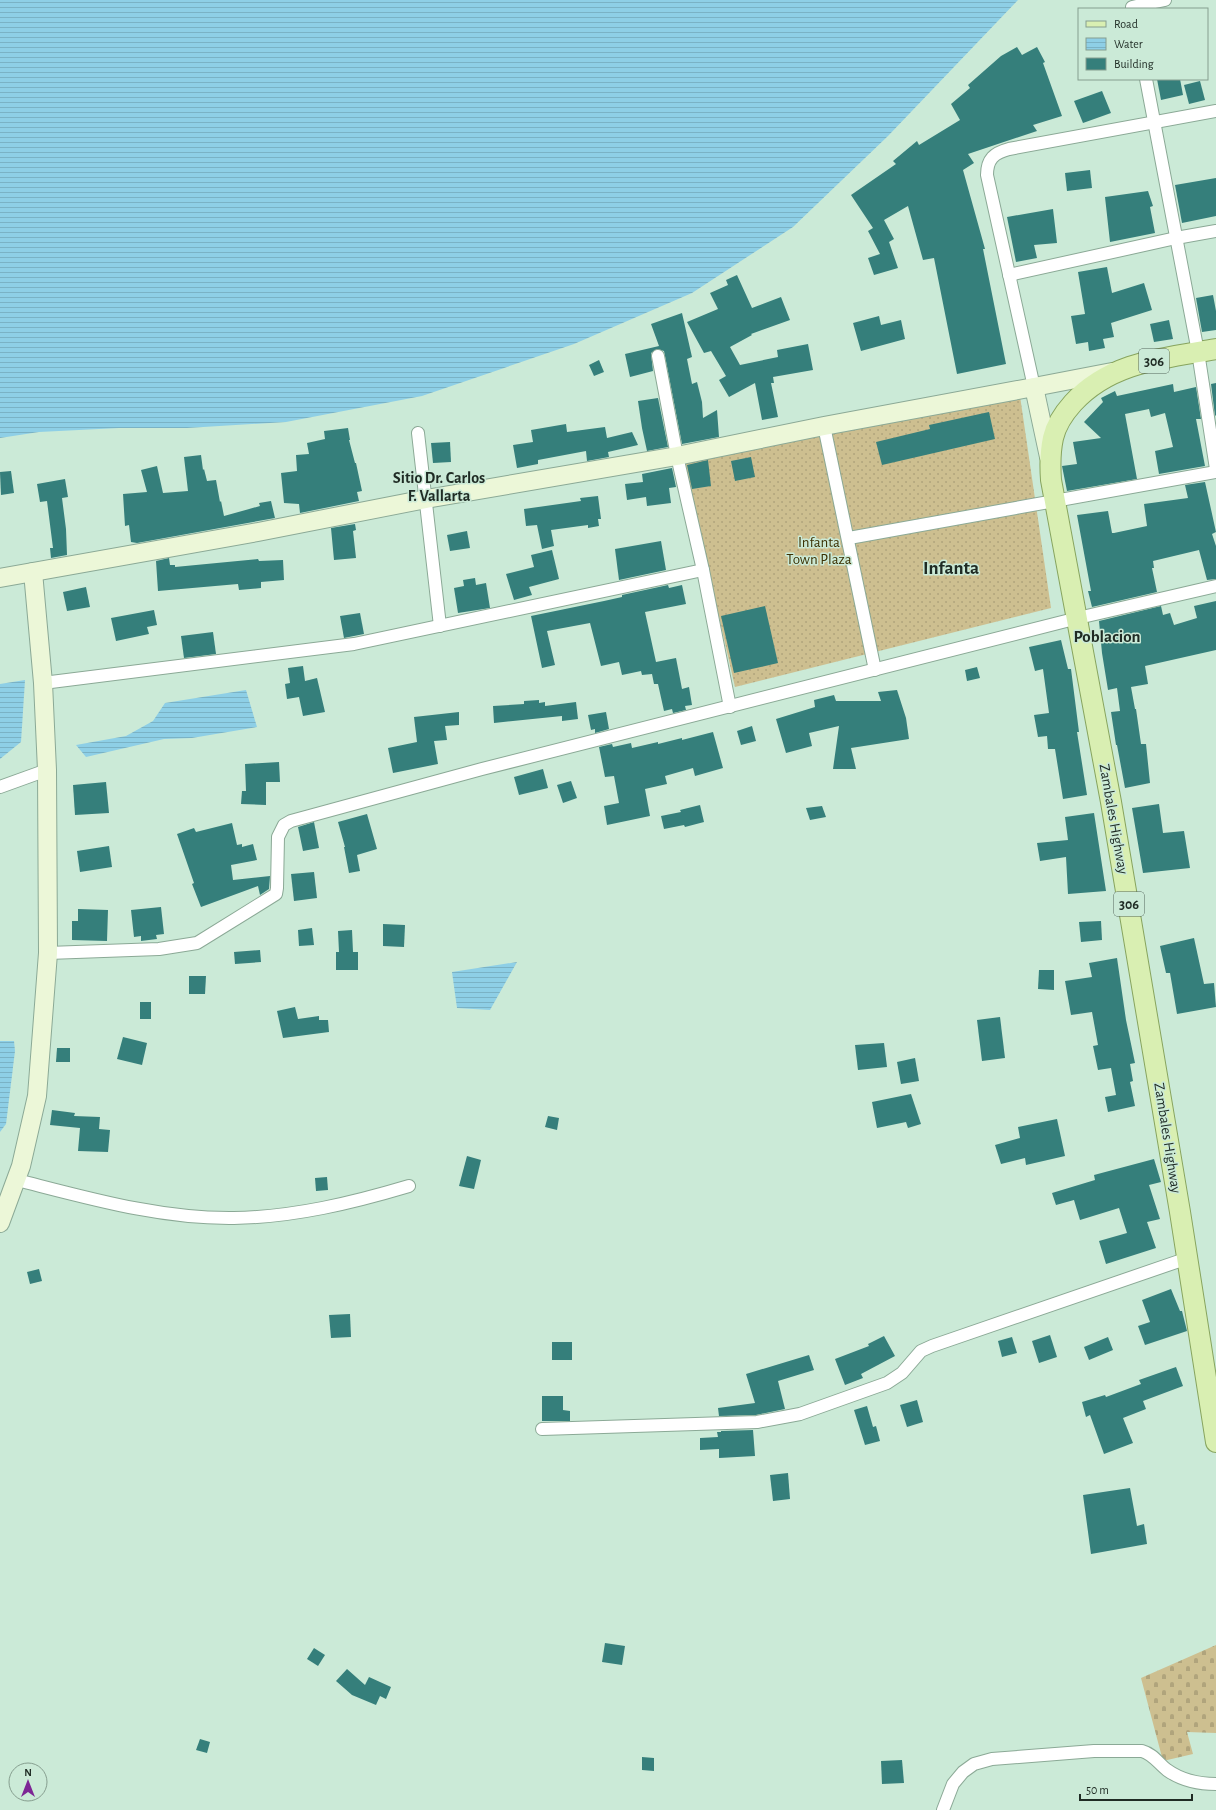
<svg xmlns="http://www.w3.org/2000/svg" width="1216" height="1810" font-family="'Alegreya Sans',sans-serif">
  <style>
    .grass { fill: url(#grass-dots) }
    .cemetery { fill: url(#cemetery-stones) }
    .water { fill: url(#water-rules) }
    .building { fill: #357f7b }
    .lines { fill: none; stroke-linecap: round; stroke-linejoin: round }
    .street-casing { stroke: #8ba996; stroke-width: 14 }
    .secondary-casing { stroke: #8ba996; stroke-width: 20 }
    .primary-casing { stroke: #87a45e; stroke-width: 22 }
    .street { stroke: #fff; stroke-width: 12 }
    .secondary { stroke: #ecf7d8; stroke-width: 18 }
    .primary { stroke: #d9efb2; stroke-width: 20 }
    .labels { text-anchor: middle; stroke-width: 3; stroke-linejoin: round; paint-order: stroke }
    .shield { fill: #cbead7; stroke: #53645a; stroke-width: 1 }
    .shield-label { font-size: 14px; font-weight: bold; fill: #1f2b24 }
    .park-label { font-size: 15px; fill: #3c3103; stroke: #cbead7 }
    .street-label { font-size: 15px; fill: #1f2b24; stroke: #cbead7 }
    .neighbourhood-label { font-size: 16px; font-weight: bold; fill: #1f2b24; stroke: #cbead7 }
    .quarter-label { font-size: 17px; font-weight: bold; fill: #1f2b24; stroke: #cbead7 }
    .district-label { font-size: 19px; font-weight: bold; fill: #1f2b24; stroke: #cbead7 }
  </style>
  <defs>
    <pattern id="grass-dots" width="8" height="8" patternUnits="userSpaceOnUse"><rect width="8" height="8" fill="#cdbf90"/><path d="M2 2h.1M6 6h.1" fill="none" stroke="#b0a47c" stroke-width="1.8" stroke-linecap="round"/></pattern>
    <pattern id="cemetery-stones" width="16" height="16" patternUnits="userSpaceOnUse"><rect width="16" height="16" fill="#cdbf90"/><path d="M2 7V4a2 2 0 0 1 4 0v3zM10 15v-3a2 2 0 0 1 4 0v3z" fill="#b0a47c"/></pattern>
    <pattern id="water-rules" width="6" height="5" patternUnits="userSpaceOnUse"><rect width="6" height="5" fill="#8ecfe6"/><path d="M0 2.5h6" fill="none" stroke="#7ab2c5"/></pattern>
  </defs>
  <rect width="100%" height="100%" fill="#cbead7"/>
  <polygon class="grass" points="1020,396 1051,608 735,687 684,463"/>
  <polygon class="cemetery" points="1216,1645 1216,1733 1187,1732 1193,1754 1163,1761 1141,1678"/>
  <g class="water">
    <polygon points="0,0 1018,0 888,136 793,227 692,293 574,344 422,396 286,422 187,428 119,428 39,432 0,438"/>
    <polygon points="25,680 21,742 0,759 0,684"/>
    <polygon points="246,690 257,727 192,738 164,739 86,757 76,745 126,736 153,721 165,703"/>
    <polygon points="517,962 490,1010 457,1008 452,972"/>
    <polygon points="0,1041 14,1041 15,1051 6,1124 0,1132"/>
  </g>
  <g class="building">
    <polygon points="1017,47 1022,55 1037,47 1045,62 1043,63 1062,116 1033,125 1037,131 968,154 974,163 963,170 985,249 983,249 1006,364 957,374 934,258 923,260 908,206 884,220 894,239 889,242 898,268 874,275 868,258 880,254 868,231 873,228 851,195 896,164 893,161 917,141 919,145 960,120 951,104 970,88 968,85 1001,56"/>
    <polygon points="1157,79 1180,79 1183,95 1161,100"/>
    <polygon points="1200,81 1205,100 1189,104 1184,85"/>
    <polygon points="1102,91 1111,113 1083,123 1074,101"/>
    <polygon points="1090,170 1092,188 1067,191 1065,173"/>
    <polygon points="1216,178 1216,216 1182,223 1175,185"/>
    <polygon points="1148,191 1153,206 1150,207 1155,233 1110,242 1105,197"/>
    <polygon points="1053,209 1057,243 1034,245 1037,258 1016,262 1007,217"/>
    <polygon points="1107,267 1112,293 1144,283 1152,310 1111,323 1114,337 1103,339 1105,348 1089,351 1088,342 1076,344 1071,316 1085,314 1078,272"/>
    <polygon points="737,275 752,308 781,297 790,320 751,334 752,335 730,347 740,365 778,357 777,350 808,344 813,370 773,377 774,383 771,383 778,417 762,420 755,383 729,397 719,380 726,376 711,351 704,353 687,322 718,309 710,293 728,285 726,280"/>
    <polygon points="1213,295 1216,311 1216,330 1202,332 1196,298"/>
    <polygon points="682,313 692,357 687,359 692,384 697,382 702,402 703,418 717,410 719,437 682,444 664,351 657,349 651,353 653,371 630,377 625,354 659,346 651,324"/>
    <polygon points="879,316 881,325 901,320 905,339 861,351 853,323"/>
    <polygon points="1169,320 1173,339 1154,342 1150,324"/>
    <polygon points="599,360 604,372 594,376 589,365"/>
    <polygon points="1216,383 1216,415 1215,416 1211,384"/>
    <polygon points="1173,384 1174,392 1196,387 1201,419 1196,419 1205,466 1159,474 1155,451 1173,447 1165,413 1151,417 1149,409 1125,414 1137,479 1067,491 1062,466 1077,464 1073,442 1101,438 1084,422 1103,402 1101,398 1115,391 1117,396"/>
    <polygon points="658,398 668,447 647,451 642,428 638,401"/>
    <polygon points="989,412 995,439 882,465 876,442 930,429 929,425"/>
    <polygon points="566,424 567,432 605,427 607,438 632,432 638,445 608,452 609,457 587,461 586,451 538,460 538,464 517,468 513,445 533,442 531,430"/>
    <polygon points="348,428 350,440 349,440 355,463 356,463 362,491 357,492 359,501 300,513 299,504 284,503 281,473 297,471 296,455 309,454 307,443 325,439 324,431"/>
    <polygon points="450,442 451,462 433,463 431,443"/>
    <polygon points="201,455 203,470 204,469 207,481 216,480 220,502 221,501 224,516 260,506 259,503 271,501 275,518 137,543 131,542 129,525 125,526 123,494 147,492 141,470 157,466 163,493 188,491 184,457"/>
    <polygon points="751,457 755,477 735,481 731,461"/>
    <polygon points="708,460 711,486 692,489 687,465"/>
    <polygon points="672,468 676,487 669,488 671,503 647,506 646,497 627,500 625,484 643,482 642,474"/>
    <polygon points="11,471 14,493 1,495 0,472"/>
    <polygon points="65,479 68,497 62,498 66,529 67,555 51,558 50,548 53,548 47,501 40,502 37,484"/>
    <polygon points="1205,482 1216,532 1212,534 1216,546 1216,579 1207,580 1199,550 1153,561 1154,568 1152,568 1157,592 1092,607 1088,591 1091,591 1077,515 1108,511 1112,533 1114,533 1147,526 1144,504 1188,498 1185,485"/>
    <polygon points="598,496 601,519 598,519 599,526 588,528 588,525 551,530 554,546 542,549 537,525 526,526 524,509 581,501 580,498"/>
    <polygon points="355,524 356,530 353,531 356,558 334,560 331,528"/>
    <polygon points="467,531 470,548 450,551 447,535"/>
    <polygon points="661,541 666,570 619,580 615,549"/>
    <polygon points="552,550 559,579 529,587 532,595 514,600 506,574 534,567 531,555"/>
    <polygon points="169,558 170,565 175,565 175,567 258,559 259,561 283,560 284,580 261,582 261,588 239,590 238,584 158,591 156,561"/>
    <polygon points="475,578 476,585 486,583 490,608 458,613 454,588 464,586 463,580"/>
    <polygon points="668,585 669,588 682,585 686,604 645,612 656,662 676,658 682,689 689,687 692,705 685,706 686,710 673,713 672,709 664,711 658,684 654,684 652,674 642,675 641,671 622,675 619,662 601,666 590,623 547,631 555,665 542,668 531,616 604,601 622,597 622,595"/>
    <polygon points="86,587 90,607 67,611 63,592"/>
    <polygon points="1216,601 1216,650 1145,666 1148,684 1131,687 1135,709 1136,709 1141,744 1146,744 1150,783 1125,788 1117,745 1116,745 1111,712 1120,711 1117,688 1108,690 1102,653 1099,621 1161,606 1163,615 1170,613 1174,625 1197,618 1194,606"/>
    <polygon points="765,606 778,663 734,673 721,616"/>
    <polygon points="154,610 157,625 147,627 149,634 116,641 111,618"/>
    <polygon points="360,613 364,634 344,638 340,616"/>
    <polygon points="213,632 216,654 184,658 181,636"/>
    <polygon points="1061,640 1068,669 1071,669 1079,732 1077,732 1087,795 1063,799 1055,749 1048,749 1047,736 1038,737 1034,715 1049,713 1043,669 1035,671 1029,647"/>
    <polygon points="303,666 305,681 317,678 325,712 303,716 299,697 287,699 285,684 290,683 288,668"/>
    <polygon points="977,667 980,678 967,681 965,670"/>
    <polygon points="897,690 906,718 909,739 851,748 856,769 833,769 839,726 809,733 812,746 786,753 776,719 815,707 814,700 834,695 836,701 881,701 878,692"/>
    <polygon points="539,700 539,703 545,702 545,706 576,702 578,719 562,721 562,716 494,723 493,706 524,704 524,701"/>
    <polygon points="459,712 459,725 445,726 447,740 434,741 438,764 393,773 388,748 417,742 414,717"/>
    <polygon points="606,712 609,729 595,733 595,729 591,730 588,715"/>
    <polygon points="752,726 756,741 741,745 737,731"/>
    <polygon points="713,732 723,768 695,776 693,768 665,776 667,784 645,789 650,816 607,825 604,806 619,803 614,776 605,777 599,747 612,744 613,747 631,743 632,748 658,742 658,744 682,738 682,740"/>
    <polygon points="279,762 280,782 266,782 266,805 241,804 242,791 246,791 245,764"/>
    <polygon points="543,769 548,788 519,795 514,777"/>
    <polygon points="571,781 577,798 563,803 557,785"/>
    <polygon points="106,782 109,813 75,815 73,785"/>
    <polygon points="1159,804 1163,833 1184,831 1190,868 1143,873 1132,808"/>
    <polygon points="700,805 704,822 685,827 684,825 664,829 661,816 681,812 680,810"/>
    <polygon points="822,806 826,817 810,820 806,808"/>
    <polygon points="1094,813 1106,891 1068,894 1066,857 1040,861 1037,843 1068,840 1065,817"/>
    <polygon points="367,814 377,849 357,855 360,871 349,873 344,847 345,847 338,822"/>
    <polygon points="314,822 319,848 303,851 298,827"/>
    <polygon points="232,823 237,845 242,844 242,847 253,844 257,860 231,865 233,880 270,876 269,889 260,895 258,886 201,907 192,884 194,883 177,834 194,828 196,832"/>
    <polygon points="109,846 112,867 80,872 77,851"/>
    <polygon points="314,872 317,898 294,901 291,874"/>
    <polygon points="161,907 164,934 156,935 157,939 141,941 141,936 134,937 131,910"/>
    <polygon points="78,909 108,910 107,941 72,940 72,921 78,921"/>
    <polygon points="1101,921 1102,940 1081,942 1079,922"/>
    <polygon points="383,924 405,925 404,947 383,946"/>
    <polygon points="312,928 314,945 299,946 298,930"/>
    <polygon points="352,930 353,952 358,952 358,970 336,970 336,952 339,952 338,931"/>
    <polygon points="1194,938 1204,984 1214,983 1216,1007 1177,1014 1170,973 1166,973 1160,946"/>
    <polygon points="260,950 261,962 235,964 234,952"/>
    <polygon points="1117,958 1126,1020 1135,1063 1130,1064 1133,1081 1130,1082 1135,1106 1108,1112 1105,1097 1116,1095 1111,1068 1098,1070 1093,1046 1098,1045 1092,1012 1071,1015 1065,981 1092,977 1089,963"/>
    <polygon points="1039,970 1054,970 1054,990 1038,989"/>
    <polygon points="189,976 206,976 205,994 189,994"/>
    <rect x="140" y="1002" width="11" height="17"/>
    <polygon points="295,1007 298,1019 319,1016 319,1020 328,1020 329,1032 283,1038 277,1011"/>
    <polygon points="1000,1017 1005,1058 982,1061 977,1020"/>
    <polygon points="123,1037 147,1043 142,1065 117,1059"/>
    <polygon points="884,1043 887,1067 858,1070 855,1045"/>
    <polygon points="57,1048 70,1048 70,1062 56,1062"/>
    <polygon points="915,1058 919,1081 901,1084 897,1062"/>
    <polygon points="911,1094 921,1124 908,1128 906,1122 877,1128 872,1102"/>
    <polygon points="52,1110 75,1113 74,1116 100,1117 99,1129 110,1130 108,1152 78,1151 80,1128 50,1125"/>
    <polygon points="548,1116 559,1118 557,1130 545,1127"/>
    <polygon points="1057,1119 1065,1156 1026,1165 1025,1158 1001,1164 995,1145 1020,1138 1018,1127"/>
    <polygon points="467,1156 481,1160 474,1189 459,1186"/>
    <polygon points="1154,1159 1161,1182 1149,1185 1160,1219 1147,1222 1156,1248 1106,1264 1099,1241 1127,1233 1119,1208 1080,1220 1074,1200 1056,1205 1052,1193 1095,1180 1094,1175"/>
    <polygon points="327,1177 328,1190 316,1191 315,1178"/>
    <polygon points="39,1269 42,1281 30,1284 27,1272"/>
    <polygon points="1171,1289 1180,1311 1182,1311 1187,1331 1145,1345 1138,1326 1150,1322 1142,1300"/>
    <polygon points="350,1314 351,1337 331,1338 329,1315"/>
    <polygon points="1050,1335 1057,1357 1039,1363 1032,1341"/>
    <polygon points="884,1336 895,1356 861,1374 863,1378 845,1385 835,1359 869,1346 868,1344"/>
    <polygon points="1012,1337 1017,1353 1002,1357 998,1341"/>
    <polygon points="1108,1337 1113,1350 1089,1360 1084,1347"/>
    <rect x="552" y="1342" width="20" height="18"/>
    <polygon points="809,1355 814,1370 778,1381 785,1409 756,1415 719,1416 718,1408 755,1403 746,1374"/>
    <polygon points="1176,1367 1183,1386 1143,1401 1146,1409 1123,1418 1133,1443 1104,1454 1090,1415 1086,1417 1082,1402 1105,1395 1106,1397 1141,1384 1139,1380"/>
    <polygon points="542,1396 563,1396 563,1410 570,1411 570,1421 542,1421"/>
    <polygon points="917,1400 923,1422 907,1427 900,1405"/>
    <polygon points="867,1406 873,1427 876,1426 880,1441 865,1445 854,1410"/>
    <polygon points="753,1430 755,1456 719,1458 719,1449 700,1450 700,1438 718,1437 717,1432 721,1432 721,1431"/>
    <polygon points="788,1473 790,1499 773,1501 770,1475"/>
    <polygon points="1130,1488 1137,1526 1144,1524 1147,1544 1091,1554 1083,1495"/>
    <polygon points="605,1643 625,1646 622,1665 602,1662"/>
    <polygon points="314,1648 325,1655 318,1666 307,1659"/>
    <polygon points="347,1669 365,1685 369,1677 391,1687 386,1699 380,1696 376,1705 352,1695 336,1681"/>
    <polygon points="200,1739 210,1742 207,1753 196,1750"/>
    <polygon points="642,1757 654,1758 654,1771 642,1770"/>
    <polygon points="902,1760 904,1783 882,1784 881,1761"/>
  </g>
  <g class="lines">
    <g class="street-casing">
      <g id="street">
        <polyline points="1132,7 1165,0"/>
        <polyline points="1146,79 1198,352 1216,469"/>
        <polyline points="1009,275 1176,238 1216,231"/>
        <polyline points="658,356 677,456 703,570 730,707"/>
        <path d="M 1034,387 L 987,175 C 987,159 994,153 1009,149 L 1216,111"/>
        <polyline points="824,426 875,670"/>
        <polyline points="418,433 440,626"/>
        <polyline points="849,538 1216,472"/>
        <polyline points="43,683 354,644 703,570"/>
        <polyline points="0,787 47,770"/>
        <polyline points="48,953 159,949 197,943 276,894 277,888 278,837 284,825 291,821 482,769 1078,618 1216,586"/>
        <path d="M 17,1180 C 88,1198 160,1219 234,1218 C 294,1217 352,1203 409,1186"/>
        <polyline points="542,1429 757,1422 800,1414 887,1383 902,1373 921,1351 932,1346 1188,1258"/>
        <path d="M 943,1810 L 953,1784 L 963,1772 L 974,1764 L 992,1759 L 1094,1751 L 1142,1751 C 1153,1754 1158,1763 1167,1770 C 1181,1780 1199,1784 1216,1784"/>
      </g>
    </g>
    <g class="secondary-casing">
      <g id="secondary">
        <polyline points="1034,387 1112,372"/>
        <polyline points="0,578 258,532 426,499 677,456 824,426 1034,387 1049,457"/>
        <polyline points="0,1223 21,1166 37,1096 48,953 47,770 43,683 33,572"/>
      </g>
    </g>
    <g class="primary-casing">
      <path id="primary" d="M 1216,349 C 1164,358 1110,362 1073,403 C 1064,413 1056,425 1053,438 C 1050,452 1050,466 1051,480 L 1111,802 L 1180,1212 L 1216,1442"/>
    </g>
    <use href="#street" class="street"/>
    <use href="#secondary" class="secondary"/>
    <use href="#primary" class="primary"/>
  </g>
  <g class="labels">
    <g class="shield">
      <rect x="1139" y="349" width="30" height="24" rx="3"/>
      <rect x="1114" y="892" width="30" height="24" rx="3"/>
    </g>
    <g class="shield-label">
      <text x="1154" y="366">306</text>
      <text x="1129" y="909">306</text>
    </g>
    <g class="park-label">
      <text x="819" y="547">Infanta<tspan x="819" dy="17">Town Plaza</tspan></text>
    </g>
    <g class="street-label">
      <text transform="translate(1114 819) rotate(80)" y="5">Zambales Highway</text>
      <text transform="translate(1168 1138) rotate(81)" y="5">Zambales Highway</text>
    </g>
    <g class="neighbourhood-label">
      <text x="439" y="483">Sitio Dr. Carlos<tspan x="439" dy="18">F. Vallarta</tspan></text>
    </g>
    <g class="quarter-label">
      <text x="1107" y="642">Poblacion</text>
    </g>
    <g class="district-label">
      <text x="951" y="574">Infanta</text>
    </g>
  </g>
  <rect x="1078" y="8" width="130" height="72" fill="#cbead7" stroke="#869e8f"/>
  <rect x="1086" y="21" width="20" height="6" fill="#d9efb2" stroke="#869e8f"/>
  <text x="1114" y="28" font-size="12" fill="#1f2b24">Road</text>
  <rect x="1086" y="38" width="20" height="12" fill="url(#water-rules)" stroke="#869e8f"/>
  <text x="1114" y="48" font-size="12" fill="#1f2b24">Water</text>
  <rect x="1086" y="58" width="20" height="12" fill="#357f7b" stroke="#869e8f"/>
  <text x="1114" y="68" font-size="12" fill="#1f2b24">Building</text>
  <g transform="translate(28 1782)"><circle r="19" fill="#cbead7" stroke="#869e8f"/>
  <path d="M0-3L7 15L0 10L-7 15Z" fill="#7d2695"/>
  <text y="-6" font-size="11" font-weight="bold" text-anchor="middle" fill="#1f2b24">N</text>
  </g>
  <path d="M1080 1794v6h112v-6" fill="none" stroke="#1f2b24" stroke-width="2"/>
  <text x="1086" y="1794" font-size="12" fill="#1f2b24" stroke="#cbead7" stroke-width="3" paint-order="stroke">50 m</text>
</svg>
